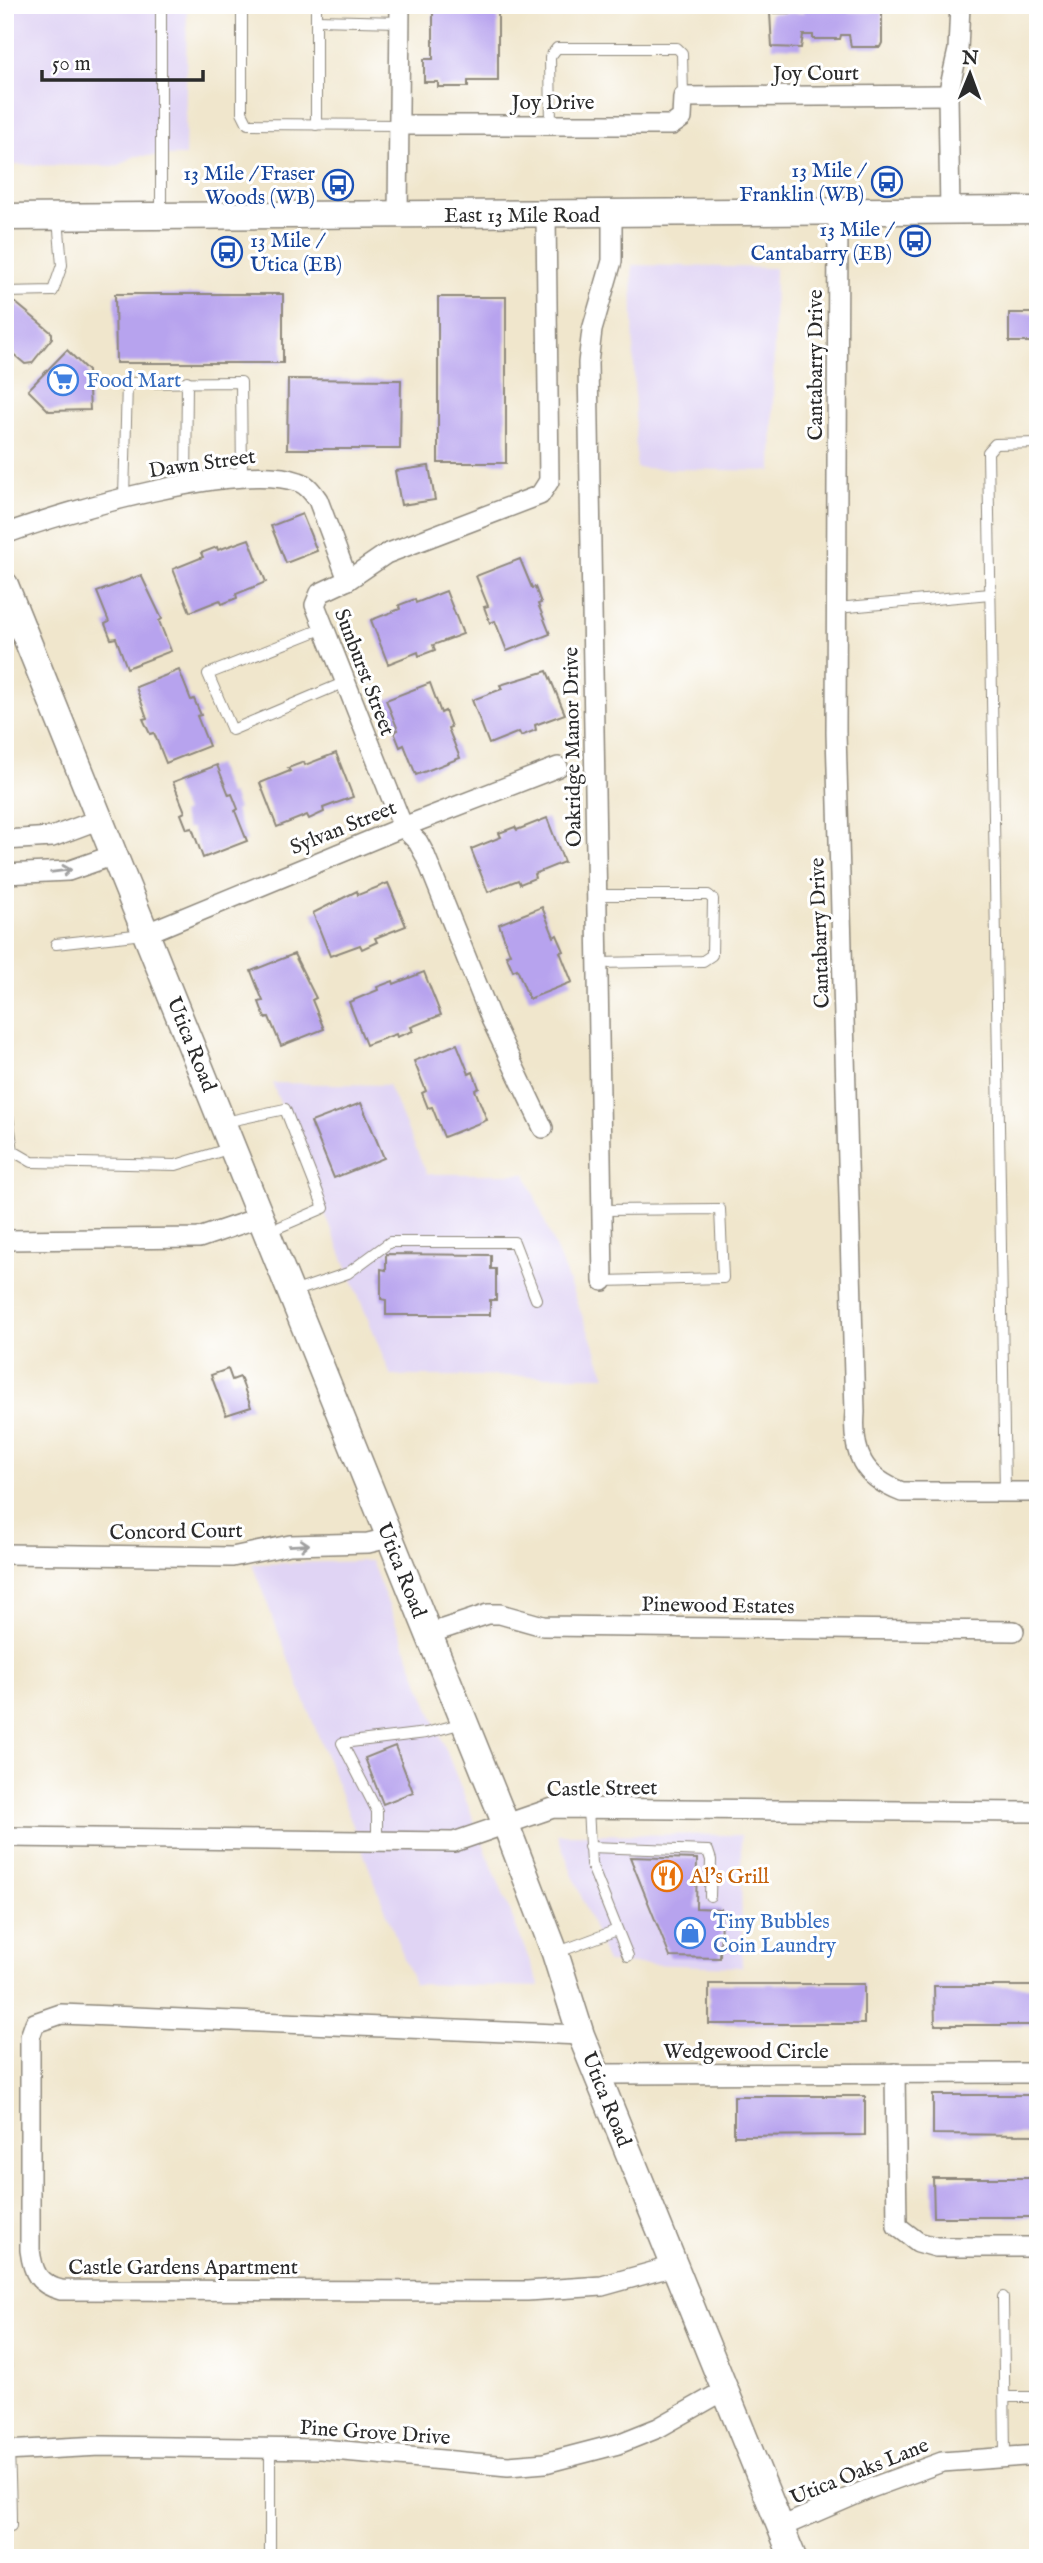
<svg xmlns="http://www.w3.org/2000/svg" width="1043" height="2563" font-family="'IM FELL English',serif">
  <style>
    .built { fill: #e0d4f4 }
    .building { fill: #b7a3ee }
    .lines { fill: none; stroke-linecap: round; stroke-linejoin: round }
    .service-casing { stroke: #8e887c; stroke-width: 12 }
    .minor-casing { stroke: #8e887c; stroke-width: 22 }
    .secondary-casing { stroke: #8e887c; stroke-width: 29 }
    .service { stroke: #fff; stroke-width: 10 }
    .minor { stroke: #fff; stroke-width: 19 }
    .secondary { stroke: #fff; stroke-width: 26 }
    .oneway { stroke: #a0a0a0 }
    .labels { text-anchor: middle; stroke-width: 6; stroke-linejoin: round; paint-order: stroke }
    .street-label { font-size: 21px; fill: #2b2b2b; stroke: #fff }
    .transit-label { font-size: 21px; fill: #164399; stroke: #fff; text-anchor: end }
    .shop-label { font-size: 21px; fill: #366cbe; stroke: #fff; text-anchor: start }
    .food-label { font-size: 21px; fill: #c56008; stroke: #fff; text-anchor: start }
  </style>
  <rect width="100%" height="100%" fill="#fff"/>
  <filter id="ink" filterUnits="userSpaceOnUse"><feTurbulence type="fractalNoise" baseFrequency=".0143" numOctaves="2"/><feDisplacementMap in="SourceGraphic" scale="14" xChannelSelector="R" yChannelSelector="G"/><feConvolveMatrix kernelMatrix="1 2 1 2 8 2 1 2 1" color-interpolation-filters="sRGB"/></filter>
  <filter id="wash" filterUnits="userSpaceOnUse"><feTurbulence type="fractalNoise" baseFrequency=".00686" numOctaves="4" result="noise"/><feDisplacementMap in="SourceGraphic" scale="28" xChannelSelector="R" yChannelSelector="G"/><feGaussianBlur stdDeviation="1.57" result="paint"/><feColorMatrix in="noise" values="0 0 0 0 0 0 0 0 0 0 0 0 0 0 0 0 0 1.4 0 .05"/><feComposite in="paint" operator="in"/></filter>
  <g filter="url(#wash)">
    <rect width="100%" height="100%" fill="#f0e6cc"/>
    <g class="built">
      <polygon points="5,5 187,5 185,156 135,156 118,166 5,165"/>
      <polygon points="632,265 775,268 772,471 636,468"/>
      <polygon points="272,1083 388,1085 427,1174 526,1174 606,1376 391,1376"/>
      <polygon points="371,1561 540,1987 414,1984 252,1564"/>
      <polygon points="557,1834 741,1835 742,1967 607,1963"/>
    </g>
    <g id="blocks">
      <g class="building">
        <polygon points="433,5 498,5 498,81 468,81 468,87 438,87 438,82 424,82 424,59 433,59"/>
        <polygon points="803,7 849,7 849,12 882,12 882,43 880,47 851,47 849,35 841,35 840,39 813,39 813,35 803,35 801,48 772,47 770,13 803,13"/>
        <polygon points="115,294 283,294 283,363 116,363"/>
        <rect x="438" y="297" width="68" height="166"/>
        <polygon points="10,303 16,303 52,333 52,338 32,363 25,364 5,347 5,308"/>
        <rect x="1009" y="313" width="29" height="29"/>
        <polygon points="67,350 88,371 90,410 49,411 28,390"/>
        <polygon points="288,379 401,380 400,449 287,449"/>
        <polygon points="429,466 435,500 401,505 395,471"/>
        <polygon points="302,514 317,551 286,563 271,526"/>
        <polygon points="249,539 266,582 236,594 237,598 222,604 220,600 190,612 173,569 203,557 201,553 217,547 218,550"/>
        <polygon points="520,559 532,588 535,587 541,603 538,604 550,634 507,651 495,621 490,623 484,607 488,606 476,576"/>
        <polygon points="141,575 162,619 159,621 171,651 127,668 116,638 111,639 105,624 109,622 97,592"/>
        <polygon points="446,591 463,634 433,645 435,650 419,656 418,652 388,664 371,620 400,609 399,605 415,599 416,603"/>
        <polygon points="179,670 191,700 194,699 201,715 197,716 209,746 166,763 154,733 150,734 143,719 147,718 136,687"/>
        <polygon points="547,671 565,714 535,725 536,730 521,736 519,732 489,744 472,700 502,689 500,685"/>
        <polygon points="430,683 441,713 445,711 451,727 448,728 460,758 416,775 404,745 400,747 394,732 398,730 386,700"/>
        <polygon points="336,753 353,797 323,808 324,812 309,819 307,815 277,827 260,783 290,771 288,768 304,762 305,765"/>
        <polygon points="217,765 229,795 232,794 238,809 235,811 247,841 203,858 192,828 187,829 181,814 185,812 173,782"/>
        <polygon points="547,818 564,862 534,874 535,878 520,884 518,880 488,892 471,849 501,837 499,833 515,827 517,830"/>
        <polygon points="388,883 406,926 375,938 377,942 362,949 360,945 330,956 313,913 357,891 358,895"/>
        <polygon points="542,907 554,937 557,935 564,951 560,952 572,982 529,999 517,969 513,971 506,955 510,954 499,924"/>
        <polygon points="294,954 316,998 312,1000 324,1029 281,1046 269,1017 265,1018 259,1002 263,1001 251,971"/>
        <polygon points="424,972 441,1015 411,1027 413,1031 397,1037 396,1034 366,1045 349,1002 378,990 377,987 393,981 394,984"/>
        <polygon points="457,1044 469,1074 473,1072 479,1088 475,1090 487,1120 444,1137 432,1107 428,1108 422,1093 426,1091 414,1061"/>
        <polygon points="361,1103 384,1158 334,1178 311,1122"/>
        <polygon points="386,1254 491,1255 491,1269 496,1269 496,1300 490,1300 490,1315 386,1315 386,1300 381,1299 381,1269 386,1270"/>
        <polygon points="228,1369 232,1380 240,1377 251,1407 226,1415 211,1375"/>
        <polygon points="395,1746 413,1792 383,1804 365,1758"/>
        <polygon points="630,1857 697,1859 696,1908 721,1909 720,1958 670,1957"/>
        <rect x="709" y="1984" width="155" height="40"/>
        <polygon points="934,1986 1038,1986 1038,2025 935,2025"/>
        <polygon points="933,2095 1038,2095 1038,2135 933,2134"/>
        <polygon points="734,2096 865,2096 865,2135 734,2136"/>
        <polygon points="933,2178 1038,2178 1038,2217 934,2217"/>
      </g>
    </g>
  </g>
  <g filter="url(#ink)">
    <use href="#blocks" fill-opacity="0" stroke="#8e887c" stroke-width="2"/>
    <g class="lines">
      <g class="service-casing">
        <g id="service">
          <polyline points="161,5 161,216"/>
          <polyline points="242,5 242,112 248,124 400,125"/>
          <polyline points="316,20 400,22"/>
          <polyline points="316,125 316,5"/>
          <polyline points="551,125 550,57 557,48 677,48 682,53 683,97"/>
          <polyline points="5,292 53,291 62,265 58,219"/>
          <polyline points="186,486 187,381"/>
          <polyline points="124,498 127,383 241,382 242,477"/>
          <polyline points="837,608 990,594"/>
          <polyline points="324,628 208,674 232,730 343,683"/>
          <polyline points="597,895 708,895 713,899 712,955 703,961 598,963"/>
          <polyline points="56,944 143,934"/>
          <polyline points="8,1116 13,1151 32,1162 176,1165 231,1148"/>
          <polyline points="225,1122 285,1109 324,1208 268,1232"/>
          <polyline points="601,1210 720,1209 723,1278 603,1281"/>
          <polyline points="293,1292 348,1273 390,1242 514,1242 536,1299"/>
          <polyline points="1005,1493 988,452 995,444 1038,443"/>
          <polyline points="588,1808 591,1864 628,1956"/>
          <polyline points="377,1841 377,1811 342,1743 426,1733 463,1723"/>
          <polyline points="589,1847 708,1851 711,1860 710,1896"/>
          <polyline points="556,1953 617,1930"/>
          <polyline points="1003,2297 1005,2455"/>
          <path d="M 6,2352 C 6,2411 11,2468 11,2526"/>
          <polyline points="1005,2397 1038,2397"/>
          <polyline points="270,2448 270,2553"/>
        </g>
      </g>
      <g class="minor-casing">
        <g id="minor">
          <polyline points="401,125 672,125 682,118 683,97 948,95"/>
          <polyline points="950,211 948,95 958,50 960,5"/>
          <path d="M 838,213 L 836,733 L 855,1412 C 852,1453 862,1477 902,1492 L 1038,1492"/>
          <polyline points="398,216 400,5"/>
          <path d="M 5,534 C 67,511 239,460 299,482 C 308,485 313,493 318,500 L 348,580"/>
          <polyline points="5,840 52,837 100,819"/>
          <polyline points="5,874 68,871 114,855"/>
          <polyline points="147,933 403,827 558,767"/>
          <polyline points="543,1128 491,1019 425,855 418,842 403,827 315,605 320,593 348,580 386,554 540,495 549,481 546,215"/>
          <polyline points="5,1240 199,1238 261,1217"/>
          <polyline points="603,1281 588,363 592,330 612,261 612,214"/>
          <polyline points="5,1554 232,1557 290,1545 368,1543 389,1538"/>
          <polyline points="428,1634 488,1614 500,1614 543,1626 1014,1631"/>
          <polyline points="5,1837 454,1842 553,1808 1038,1812"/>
          <path d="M 581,2035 L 61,2014 L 35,2023 L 30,2037 L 30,2250 C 33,2273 38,2284 61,2290 L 527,2291 L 602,2286 L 674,2266"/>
          <polyline points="895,2073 897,2226 918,2242 936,2247 1038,2247"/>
          <polyline points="597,2074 1038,2073"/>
          <polyline points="5,2451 100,2446 322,2449 508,2466 545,2463 618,2444 658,2428 725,2390"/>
          <polyline points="781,2527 871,2488 942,2462 1038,2455"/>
        </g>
      </g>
      <g class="secondary-casing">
        <g id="secondary">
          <polyline points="5,217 1038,210"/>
          <polyline points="5,585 506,1825 555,1953 581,2035 793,2558"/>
        </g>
      </g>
      <use href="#service" class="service"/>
      <use href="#minor" class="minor"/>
      <use href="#secondary" class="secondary"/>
    </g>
    <defs><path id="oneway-shaft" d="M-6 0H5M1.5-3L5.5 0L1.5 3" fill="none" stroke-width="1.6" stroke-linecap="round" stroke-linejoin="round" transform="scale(1.75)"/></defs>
    <g class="oneway">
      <use href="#oneway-shaft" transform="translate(61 871) rotate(-7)"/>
      <use href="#oneway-shaft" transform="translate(299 1545) rotate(-3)"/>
    </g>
  </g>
  <defs>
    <g id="bus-ring" transform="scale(1.575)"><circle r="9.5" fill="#fff" stroke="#1a4fb4" stroke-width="1.5"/><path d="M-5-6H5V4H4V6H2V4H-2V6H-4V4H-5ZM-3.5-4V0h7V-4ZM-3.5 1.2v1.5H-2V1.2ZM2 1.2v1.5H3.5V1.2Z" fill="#1a4fb4"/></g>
    <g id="supermarket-ring" transform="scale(1.575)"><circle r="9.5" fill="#fff" stroke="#3f7fe0" stroke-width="1.5"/><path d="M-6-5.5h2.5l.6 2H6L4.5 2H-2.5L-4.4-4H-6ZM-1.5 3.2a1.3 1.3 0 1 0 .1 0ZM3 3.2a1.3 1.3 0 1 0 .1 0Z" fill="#3f7fe0"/></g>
    <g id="restaurant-ring" transform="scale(1.575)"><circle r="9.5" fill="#fff" stroke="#e8710a" stroke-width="1.5"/><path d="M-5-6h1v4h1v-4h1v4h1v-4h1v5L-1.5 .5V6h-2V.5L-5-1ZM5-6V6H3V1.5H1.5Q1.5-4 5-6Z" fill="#e8710a"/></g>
    <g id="shop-ring" transform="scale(1.575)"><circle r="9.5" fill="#fff" stroke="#3f7fe0" stroke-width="1.5"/><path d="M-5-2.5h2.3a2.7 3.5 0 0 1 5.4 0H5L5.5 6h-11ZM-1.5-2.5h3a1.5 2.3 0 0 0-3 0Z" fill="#3f7fe0"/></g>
  </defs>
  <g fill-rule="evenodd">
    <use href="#bus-ring" x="887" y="182"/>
    <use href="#bus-ring" x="338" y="185"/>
    <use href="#bus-ring" x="915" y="241"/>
    <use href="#bus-ring" x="227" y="252"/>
    <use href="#supermarket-ring" x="63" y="380"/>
    <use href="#restaurant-ring" x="667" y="1876"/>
    <use href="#shop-ring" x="690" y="1933"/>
  </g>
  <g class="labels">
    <g class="street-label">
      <text x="816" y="80">Joy Court</text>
      <text x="553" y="109">Joy Drive</text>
      <text x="522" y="222">East 13 Mile Road</text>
      <text transform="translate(815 365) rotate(-90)" y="7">Cantabarry Drive</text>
      <text transform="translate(202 463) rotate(-8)" y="7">Dawn Street</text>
      <text transform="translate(365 672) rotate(69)" y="7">Sunburst Street</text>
      <text transform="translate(572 747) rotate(-91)" y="7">Oakridge Manor Drive</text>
      <text transform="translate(343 827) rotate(-22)" y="7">Sylvan Street</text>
      <text transform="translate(819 933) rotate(-92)" y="7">Cantabarry Drive</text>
      <text transform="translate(192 1044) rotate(68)" y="7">Utica Road</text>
      <text transform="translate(176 1531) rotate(-1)" y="7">Concord Court</text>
      <text transform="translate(402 1570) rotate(68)" y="7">Utica Road</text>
      <text transform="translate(718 1605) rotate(1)" y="7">Pinewood Estates</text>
      <text transform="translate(602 1788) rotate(-1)" y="7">Castle Street</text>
      <text x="746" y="2058">Wedgewood Circle</text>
      <text transform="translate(607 2099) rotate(68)" y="7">Utica Road</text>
      <text x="183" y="2274">Castle Gardens Apartment</text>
      <text transform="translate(375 2432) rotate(4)" y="7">Pine Grove Drive</text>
      <text transform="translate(859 2471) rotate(-22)" y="7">Utica Oaks Lane</text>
    </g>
    <g class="transit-label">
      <text x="864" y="177">13 Mile /<tspan x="864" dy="24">Franklin (WB)</tspan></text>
      <text x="315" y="180">13 Mile / Fraser<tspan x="315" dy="24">Woods (WB)</tspan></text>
      <text x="892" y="236">13 Mile /<tspan x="892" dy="24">Cantabarry (EB)</tspan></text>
      <text x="250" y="247" text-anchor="start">13 Mile /<tspan x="250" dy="24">Utica (EB)</tspan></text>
    </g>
    <g class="shop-label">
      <text x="86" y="387">Food Mart</text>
      <text x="713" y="1928">Tiny Bubbles<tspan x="713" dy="24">Coin Laundry</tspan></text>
    </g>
    <g class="food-label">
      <text x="690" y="1883">Al's Grill</text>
    </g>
  </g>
  <rect width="1043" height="2563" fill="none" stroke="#fff" stroke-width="28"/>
  <g transform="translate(970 74) rotate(1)" stroke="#ffffff" stroke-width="5" paint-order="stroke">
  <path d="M0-5L12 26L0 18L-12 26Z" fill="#2b2b2b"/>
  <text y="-10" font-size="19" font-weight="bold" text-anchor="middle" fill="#2b2b2b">N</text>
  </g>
  <path d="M42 70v10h161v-10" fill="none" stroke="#2b2b2b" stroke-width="3.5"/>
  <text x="52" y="70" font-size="21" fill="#2b2b2b" stroke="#ffffff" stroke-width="5" paint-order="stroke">50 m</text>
</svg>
